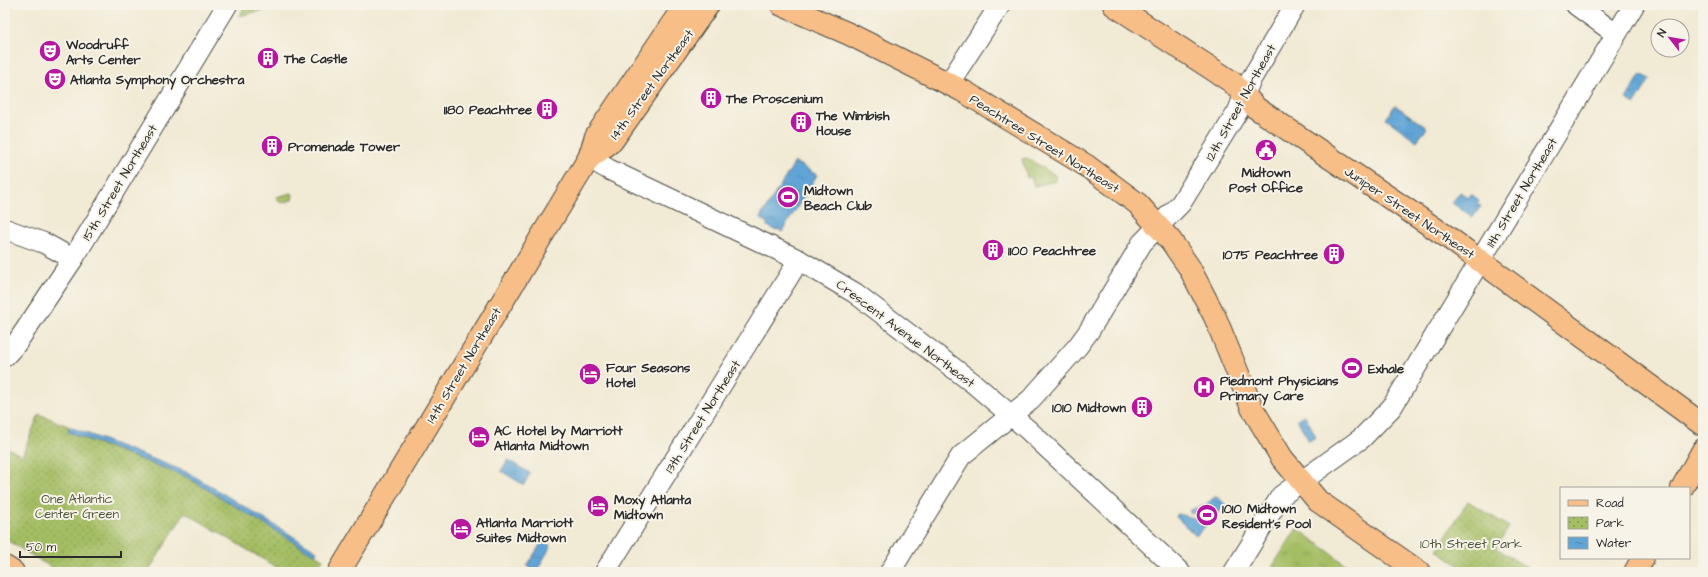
<svg xmlns="http://www.w3.org/2000/svg" width="1708" height="577" font-family="'Architects Daughter',sans-serif">
  <style>
    .grass { fill: url(#grass-tufts); stroke: #687448 }
    .park { fill: url(#park-dots); stroke: #687448 }
    .water { fill: url(#water-ripples); stroke: #466880 }
    .lines { fill: none; stroke-linecap: round; stroke-linejoin: round }
    .minor-casing { stroke: #494844; stroke-width: 22 }
    .major-casing { stroke: #494844; stroke-width: 24 }
    .minor { stroke: #fff; stroke-width: 20 }
    .major { stroke: #f7be87; stroke-width: 22 }
    .labels { text-anchor: middle; stroke-width: 4; stroke-linejoin: round; paint-order: stroke }
    .poi-label { font-size: 13px; font-weight: bold; fill: #2b2b2b; stroke: #f7f3e8; text-anchor: start }
    .street-label { font-size: 13px; fill: #2b2b2b; stroke: #f7f3e8 }
    .park-label { font-size: 13px; fill: #4f573c; stroke: #f7f3e8 }
  </style>
  <defs>
    <pattern id="grass-tufts" width="24" height="20" patternUnits="userSpaceOnUse"><rect width="24" height="20" fill="#a4be64"/><path d="M3 7l-1-3M5 7V3M7 7l1-3M15 17l-1-3M17 17v-4M19 17l1-3" fill="none" stroke="#869b53"/></pattern>
    <pattern id="park-dots" width="8" height="8" patternUnits="userSpaceOnUse"><rect width="8" height="8" fill="#a4be64"/><path d="M2 2h.1M6 6h.1" fill="none" stroke="#869b53" stroke-width="1.8" stroke-linecap="round"/></pattern>
    <pattern id="water-ripples" width="26" height="14" patternUnits="userSpaceOnUse"><rect width="26" height="14" fill="#61a5d6"/><path d="M2 4q2-2 4 0t4 0M15 11q2-2 4 0t4 0" fill="none" stroke="#5087ae"/></pattern>
  </defs>
  <rect width="100%" height="100%" fill="#f7f3e8"/>
  <filter id="ink" filterUnits="userSpaceOnUse"><feTurbulence type="fractalNoise" baseFrequency=".025" numOctaves="2"/><feDisplacementMap in="SourceGraphic" scale="8" xChannelSelector="R" yChannelSelector="G"/><feConvolveMatrix kernelMatrix="1 2 1 2 8 2 1 2 1" color-interpolation-filters="sRGB"/></filter>
  <filter id="wash" filterUnits="userSpaceOnUse"><feTurbulence type="fractalNoise" baseFrequency=".012" numOctaves="4" result="noise"/><feDisplacementMap in="SourceGraphic" scale="16" xChannelSelector="R" yChannelSelector="G"/><feGaussianBlur stdDeviation="0.9" result="paint"/><feColorMatrix in="noise" values="0 0 0 0 0 0 0 0 0 0 0 0 0 0 0 0 0 1.4 0 .05"/><feComposite in="paint" operator="in"/></filter>
  <g filter="url(#wash)">
    <rect width="100%" height="100%" fill="#f1ead4"/>
    <g class="grass">
      <polygon points="1027,158 1055,175 1056,181 1034,186 1031,177 1027,178 1022,159"/>
      <polygon points="291,193 293,194 292,200 281,203 276,197"/>
      <polygon points="1297,528 1356,572 1269,572"/>
    </g>
    <g class="park">
      <polygon points="246,5 280,5 280,6 239,16"/>
      <polygon points="39,414 70,427 68,432 187,477 323,559 315,572 284,572 185,512 148,572 59,572 5,539 5,446 22,456"/>
      <polygon points="1468,501 1509,527 1496,548 1534,572 1467,572 1437,550"/>
    </g>
    <g class="water">
      <polygon points="1641,74 1650,79 1635,104 1626,99"/>
      <polygon points="1395,105 1427,128 1417,141 1386,119"/>
      <polygon points="795,162 817,175 782,232 778,229 776,231 766,225 768,223 760,218"/>
      <polygon points="1460,192 1469,198 1471,194 1479,200 1477,203 1481,206 1473,217 1452,203"/>
      <polygon points="1305,415 1316,437 1309,441 1297,419"/>
      <polygon points="70,427 189,473 317,551 315,555 187,477 68,432"/>
      <polygon points="508,460 530,473 524,485 501,471"/>
      <polygon points="1216,496 1226,505 1196,536 1176,517 1177,514 1198,519 1198,514 1190,513 1190,510 1204,506"/>
      <polygon points="543,540 551,546 536,572 527,566"/>
    </g>
  </g>
  <g filter="url(#ink)">
    <g class="lines">
      <g class="minor-casing">
        <g id="minor">
          <polyline points="1576,5 1616,34"/>
          <polyline points="949,83 1000,5"/>
          <polyline points="589,158 608,169 799,260 855,293 973,383 1027,429 1180,572"/>
          <polyline points="5,229 44,243 73,259"/>
          <polyline points="5,356 16,344 73,259 227,5"/>
          <polyline points="605,572 799,260"/>
          <polyline points="890,572 961,456 1031,399 1078,346 1089,331 1142,243 1181,203 1238,111 1250,81 1295,5"/>
          <polyline points="1234,572 1281,496 1362,438 1392,407 1634,5"/>
        </g>
      </g>
      <g class="major-casing">
        <g id="major">
          <polyline points="782,5 849,34 963,91 1087,166 1138,204 1171,241 1189,267 1215,317 1252,408 1282,458 1318,501 1419,572"/>
          <polyline points="1114,5 1232,82 1256,108 1449,238 1703,425"/>
          <polyline points="589,158 612,141 708,5"/>
          <polyline points="1682,488 1703,450"/>
          <polyline points="5,567 13,572"/>
          <polyline points="339,572 589,158 596,136 685,5"/>
          <polyline points="1635,572 1643,558"/>
        </g>
      </g>
      <use href="#minor" class="minor"/>
      <use href="#major" class="major"/>
    </g>
  </g>
  <defs>
    <g id="theatre-disc" transform="scale(1.15)"><circle r="9.5" fill="#b5179e" stroke="#f7f3e8"/><path d="M-5-5.5Q0-4 5-5.5V0Q5 5 0 6Q-5 5-5 0ZM-3.3-2.5H-1v1.5H-3.3ZM1-2.5H3.3v1.5H1ZM-2.8 1Q0 5.5 2.8 1Z" fill="#fff"/></g>
    <g id="building-disc" transform="scale(1.15)"><circle r="9.5" fill="#b5179e" stroke="#f7f3e8"/><path d="M-4-6H4V6H1V3H-1V6H-4ZM-2.5-4.3h1.7v1.8h-1.7ZM.8-4.3h1.7v1.8H.8ZM-2.5-1h1.7V.8h-1.7ZM.8-1h1.7V.8H.8Z" fill="#fff"/></g>
    <g id="civic-disc" transform="scale(1.15)"><circle r="9.5" fill="#b5179e" stroke="#f7f3e8"/><path d="M-.6-6.5H3V-4.5H.6V-3L4-1V1h2V6H-6V1h2V-1L-.6-3ZM-1.2 2.5V6h2.4V2.5Z" fill="#fff"/></g>
    <g id="stadium-disc" transform="scale(1.15)"><circle r="9.5" fill="#b5179e" stroke="#f7f3e8"/><path d="M0-5a6.5 5 0 1 0 0 10a6.5 5 0 1 0 0-10ZM-3.5-1.8h7v3.6h-7Z" fill="#fff"/></g>
    <g id="hotel-disc" transform="scale(1.15)"><circle r="9.5" fill="#b5179e" stroke="#f7f3e8"/><path d="M-6-4.5h1.5V1H6V5H4.5V3h-9V5H-6ZM-4 0a1.8 1.8 0 1 1 3.6 0ZM.5 0V-2.5h3Q6-2.5 6 0Z" fill="#fff"/></g>
    <g id="hospital-disc" transform="scale(1.15)"><circle r="9.5" fill="#b5179e" stroke="#f7f3e8"/><path d="M-5-5h3v3.5h4V-5h3V5h-3V1.5h-4V5h-3Z" fill="#fff"/></g>
  </defs>
  <g fill-rule="evenodd">
    <use href="#theatre-disc" x="50" y="51"/>
    <use href="#building-disc" x="268" y="58"/>
    <use href="#theatre-disc" x="55" y="79"/>
    <use href="#building-disc" x="711" y="98"/>
    <use href="#building-disc" x="547" y="109"/>
    <use href="#building-disc" x="801" y="122"/>
    <use href="#building-disc" x="272" y="146"/>
    <use href="#civic-disc" x="1266" y="150"/>
    <use href="#stadium-disc" x="788" y="197"/>
    <use href="#building-disc" x="993" y="250"/>
    <use href="#building-disc" x="1334" y="254"/>
    <use href="#stadium-disc" x="1352" y="368"/>
    <use href="#hotel-disc" x="590" y="374"/>
    <use href="#hospital-disc" x="1204" y="387"/>
    <use href="#building-disc" x="1142" y="407"/>
    <use href="#hotel-disc" x="479" y="437"/>
    <use href="#hotel-disc" x="598" y="506"/>
    <use href="#stadium-disc" x="1207" y="515"/>
    <use href="#hotel-disc" x="461" y="529"/>
  </g>
  <g class="labels">
    <g class="poi-label">
      <text x="66" y="49">Woodruff<tspan x="66" dy="15">Arts Center</tspan></text>
      <text x="284" y="63">The Castle</text>
      <text x="70" y="84">Atlanta Symphony Orchestra</text>
      <text x="726" y="103">The Proscenium</text>
      <text x="532" y="114" text-anchor="end">1180 Peachtree</text>
      <text x="816" y="120">The Wimbish<tspan x="816" dy="15">House</tspan></text>
      <text x="288" y="151">Promenade Tower</text>
      <text x="1266" y="177" text-anchor="middle">Midtown<tspan x="1266" dy="15">Post Office</tspan></text>
      <text x="804" y="195">Midtown<tspan x="804" dy="15">Beach Club</tspan></text>
      <text x="1008" y="255">1100 Peachtree</text>
      <text x="1318" y="259" text-anchor="end">1075 Peachtree</text>
      <text x="606" y="372">Four Seasons<tspan x="606" dy="15">Hotel</tspan></text>
      <text x="1368" y="373">Exhale</text>
      <text x="1220" y="385">Piedmont Physicians<tspan x="1220" dy="15">Primary Care</tspan></text>
      <text x="1126" y="412" text-anchor="end">1010 Midtown</text>
      <text x="494" y="435">AC Hotel by Marriott<tspan x="494" dy="15">Atlanta Midtown</tspan></text>
      <text x="614" y="504">Moxy Atlanta<tspan x="614" dy="15">Midtown</tspan></text>
      <text x="1222" y="513">1010 Midtown<tspan x="1222" dy="15">Resident's Pool</tspan></text>
      <text x="476" y="527">Atlanta Marriott<tspan x="476" dy="15">Suites Midtown</tspan></text>
    </g>
    <g class="street-label">
      <text transform="translate(651 84) rotate(-54)" y="5">14th Street Northeast</text>
      <text transform="translate(1240 102) rotate(-61)" y="5">12th Street Northeast</text>
      <text transform="translate(1045 143) rotate(32)" y="5">Peachtree Street Northeast</text>
      <text transform="translate(119 182) rotate(-59)" y="5">15th Street Northeast</text>
      <text transform="translate(1521 192) rotate(-59)" y="5">11th Street Northeast</text>
      <text transform="translate(1410 212) rotate(34)" y="5">Juniper Street Northeast</text>
      <text transform="translate(906 333) rotate(37)" y="5">Crescent Avenue Northeast</text>
      <text transform="translate(463 365) rotate(-59)" y="5">14th Street Northeast</text>
      <text transform="translate(702 416) rotate(-58)" y="5">13th Street Northeast</text>
    </g>
    <g class="park-label">
      <text x="77" y="503">One Atlantic<tspan x="77" dy="15">Center Green</tspan></text>
      <text x="1471" y="548">10th Street Park</text>
    </g>
  </g>
  <rect width="1708" height="577" fill="none" stroke="#f7f3e8" stroke-width="20"/>
  <rect x="1560" y="487" width="130" height="72" fill="#f7f3e8" stroke="#a5a39c"/>
  <rect x="1568" y="500" width="20" height="6" fill="#f7be87" stroke="#a5a39c"/>
  <text x="1596" y="507" font-size="12" fill="#2b2b2b">Road</text>
  <rect x="1568" y="517" width="20" height="12" fill="url(#park-dots)" stroke="#a5a39c"/>
  <text x="1596" y="527" font-size="12" fill="#2b2b2b">Park</text>
  <rect x="1568" y="537" width="20" height="12" fill="url(#water-ripples)" stroke="#a5a39c"/>
  <text x="1596" y="547" font-size="12" fill="#2b2b2b">Water</text>
  <g transform="translate(1670 38) rotate(301)"><circle r="19" fill="#f7f3e8" stroke="#a5a39c"/>
  <path d="M0-3L7 15L0 10L-7 15Z" fill="#b5179e"/>
  <text y="-6" font-size="11" font-weight="bold" text-anchor="middle" fill="#2b2b2b">N</text>
  </g>
  <path d="M20 551v6h101v-6" fill="none" stroke="#2b2b2b" stroke-width="2"/>
  <text x="26" y="551" font-size="12" fill="#2b2b2b" stroke="#f7f3e8" stroke-width="3" paint-order="stroke">50 m</text>
</svg>
